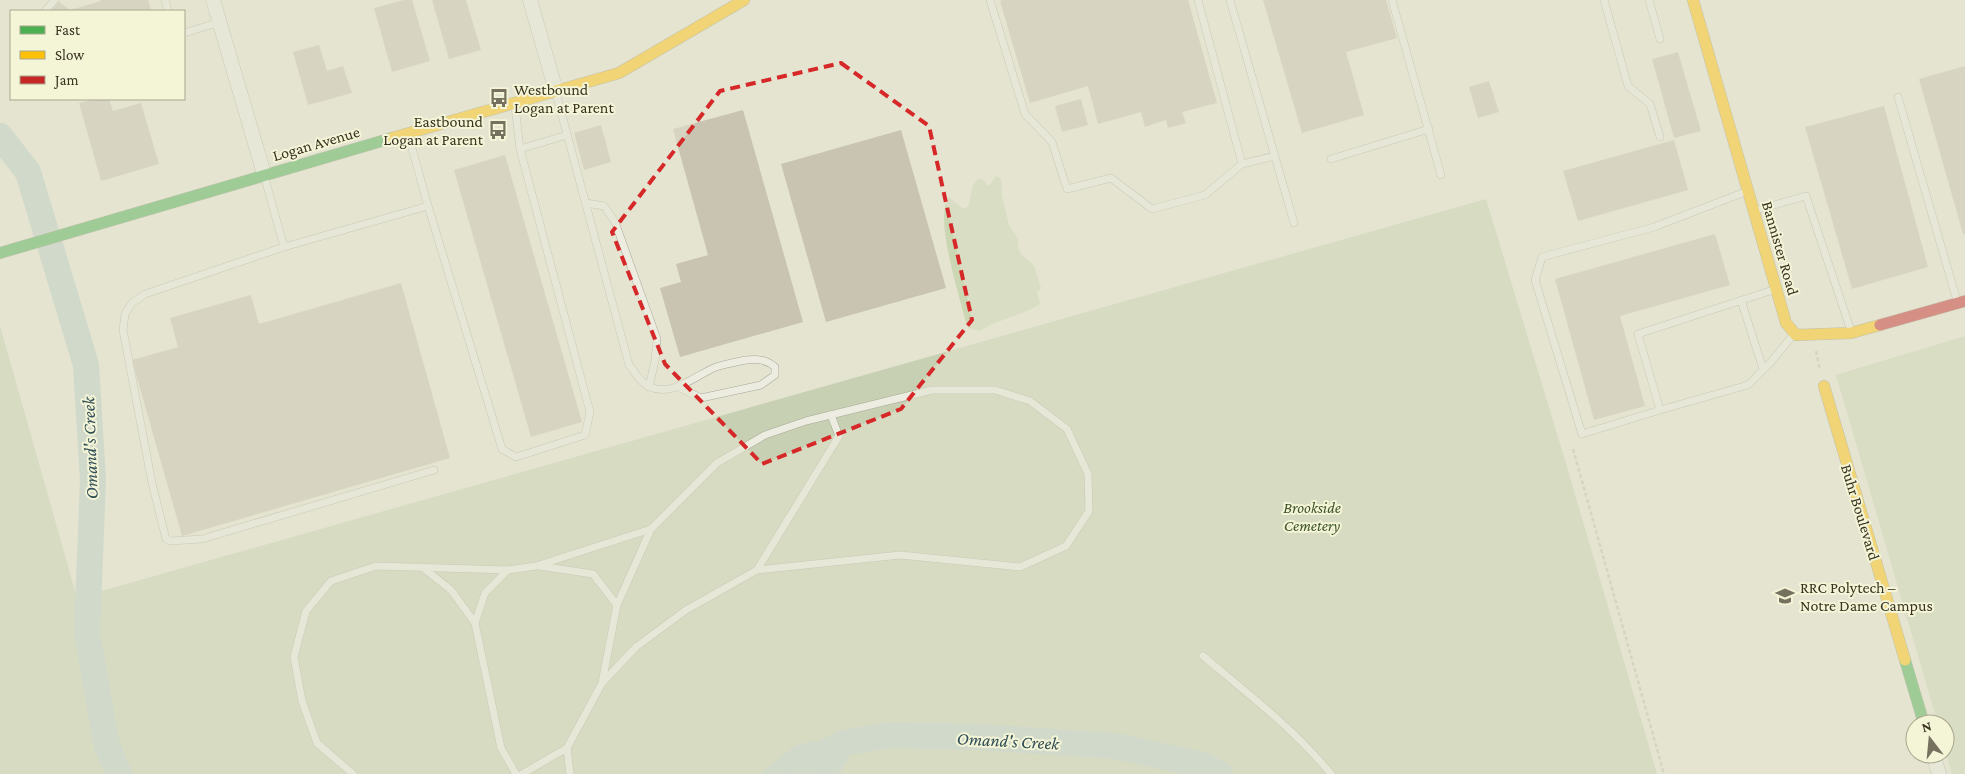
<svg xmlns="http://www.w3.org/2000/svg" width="1965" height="774" font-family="'Crimson Pro',serif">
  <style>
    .green { fill: #cbd6b3 }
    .cemetery { fill: #c7d0b2 }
    .water { fill: #baccc5 }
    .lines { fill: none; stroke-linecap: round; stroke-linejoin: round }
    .river { stroke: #baccc5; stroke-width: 26 }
    .building { fill: #c8c4b1 }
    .lane-casing { stroke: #aaa898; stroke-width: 8 }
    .street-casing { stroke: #aaa898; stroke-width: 15 }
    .fast-casing { stroke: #999888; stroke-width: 12 }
    .slow-casing { stroke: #999888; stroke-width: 12 }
    .jam-casing { stroke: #999888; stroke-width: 12 }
    .path { stroke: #c5c4b8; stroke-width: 2.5; stroke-dasharray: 4 2.5; stroke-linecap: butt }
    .lane { stroke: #ecece1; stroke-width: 7 }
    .street { stroke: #ecece1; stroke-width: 14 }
    .fast { stroke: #4caf50; stroke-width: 11 }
    .slow { stroke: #ffc107; stroke-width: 11 }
    .jam { stroke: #c62828; stroke-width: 11 }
    .marked { fill: none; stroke: #d62828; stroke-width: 4; stroke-dasharray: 10 6; stroke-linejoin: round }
    .labels { text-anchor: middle; stroke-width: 4; stroke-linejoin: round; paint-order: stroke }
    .poi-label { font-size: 16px; fill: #393320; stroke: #f4f4d7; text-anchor: start }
    .street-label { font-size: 16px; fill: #393320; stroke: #f4f4d7 }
    .park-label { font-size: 16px; font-style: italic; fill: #3c5428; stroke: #f4f4d7 }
    .water-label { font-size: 18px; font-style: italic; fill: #314f57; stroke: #f4f4d7 }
  </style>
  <rect width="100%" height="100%" fill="#e4e4d0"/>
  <g class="green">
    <path d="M 996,176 L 1001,178 L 1002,196 L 1009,225 L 1018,239 L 1018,247 L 1020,253 L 1034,266 L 1041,288 L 1037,293 L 1040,304 C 1021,316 998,319 979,331 L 968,328 L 967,326 C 961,300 933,218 949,197 L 963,209 L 968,207 C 972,197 969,188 978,179 L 984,180 L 987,185 L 990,185 Z"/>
    <polygon points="1965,336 1965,774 1952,774 1945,749 1945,724 1938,724 1836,375"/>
  </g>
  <polygon class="cemetery" points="1486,199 1567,467 1657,774 0,774 0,326 77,598"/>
  <polygon class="water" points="834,738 844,743 849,759 839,774 760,774 796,745"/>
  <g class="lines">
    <g class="river">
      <polyline points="0,136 28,172 86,365 93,480 87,634 107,746 119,774"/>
      <polyline points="804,774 822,754 844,743 890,735 979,737 1115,746 1203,765 1220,774"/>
    </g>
  </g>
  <g class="building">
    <polygon points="100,0 148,0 151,11 51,11 59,2 70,10 101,1"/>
    <polygon points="404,0 412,0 430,61 392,72 374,8"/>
    <polygon points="432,0 466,0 481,50 449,59"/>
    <polygon points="1003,0 1188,0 1217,103 1182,112 1186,123 1168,128 1166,120 1145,127 1141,112 1098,124 1088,86 1030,103 1000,1"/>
    <polygon points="1263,0 1386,0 1397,38 1346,52 1364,115 1302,133"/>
    <polygon points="319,45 327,71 343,66 352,93 308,105 293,52"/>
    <polygon points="1678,52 1701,131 1674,138 1652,59"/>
    <polygon points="1965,66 1965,234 1963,234 1919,79"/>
    <polygon points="1489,81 1499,112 1478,118 1469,87"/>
    <polygon points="96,99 109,99 113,111 141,103 159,164 101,181 79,103"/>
    <polygon points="1081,99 1088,125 1062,132 1055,106"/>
    <polygon points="1884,106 1928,267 1852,289 1805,127"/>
    <polygon points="743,110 803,322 680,357 660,288 681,282 676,264 708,255 673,129"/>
    <polygon points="601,125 611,162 584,170 574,133"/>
    <polygon points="901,130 946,288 826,322 781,164"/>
    <polygon points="1674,140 1688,190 1578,221 1563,171"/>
    <polygon points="505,155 582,422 531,437 454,170"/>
    <polygon points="1715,234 1730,285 1620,316 1645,406 1594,420 1555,279"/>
    <polygon points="401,283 450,458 182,536 132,360 178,347 170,318 251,295 259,324"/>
  </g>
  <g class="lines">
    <g class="lane-casing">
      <g id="lane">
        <polyline points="165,0 168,11"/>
        <polyline points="990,0 1025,114 1052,142 1067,189 1111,178 1152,209 1205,195 1242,164"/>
        <polyline points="1198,0 1242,164 1275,156"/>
        <polyline points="1230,0 1294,223"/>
        <polyline points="1392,0 1441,175"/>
        <polyline points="1604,0 1628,86 1650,104 1660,137"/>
        <polyline points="1649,0 1660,39"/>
        <polyline points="45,11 55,0"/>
        <polyline points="184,33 220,22"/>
        <path d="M 556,93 L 629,365 C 635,372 641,384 650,387 C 673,397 696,375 716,367 C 725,364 736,362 746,360 C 757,359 766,359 775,367 L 775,375 L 761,385 L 701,398 L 678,387"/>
        <polyline points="1898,97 1957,301"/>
        <polyline points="520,149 567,135"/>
        <polyline points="1331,159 1429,129"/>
        <polyline points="264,175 284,247 428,206 408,134"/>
        <polyline points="586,203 604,206 615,222 657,339 655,361 649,387"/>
        <polyline points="428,206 502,449 516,457 585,435 590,412 520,149 515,106"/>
        <polyline points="1756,210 1806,196 1851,331"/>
        <polyline points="284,247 145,294 132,303 125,314 123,330 152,483 166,539 170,541 202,539 434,470"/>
        <polyline points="1776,289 1638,334 1660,410 1748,385 1770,363 1794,334"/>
        <polyline points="1741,300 1763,369"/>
        <polyline points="1660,410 1582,434 1535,280 1542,257 1654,227 1745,192"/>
        <polyline points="539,566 593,574 617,605 602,683"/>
        <polyline points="422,567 451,590 475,623"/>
        <polyline points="508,570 485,593 475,623 501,748 516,774"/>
        <polyline points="757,570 839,436 831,415"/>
        <polyline points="617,605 651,529"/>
        <path d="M 1203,656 C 1247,693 1294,729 1331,774"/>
        <polyline points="353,774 317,743 302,701 294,657 306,611 331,581 376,566 508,570 536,566 651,529 717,463 765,435 806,421 932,390 995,390 1030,401 1067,429 1088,474 1089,511 1066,546 1020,567 900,555 757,570 686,610 636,647 602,683 567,748 570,774"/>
        <polyline points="522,774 567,748"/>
      </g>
    </g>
    <g class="street-casing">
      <g id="street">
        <polyline points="213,0 264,174"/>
        <polyline points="530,0 556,91"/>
        <polyline points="1933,754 1939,774"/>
      </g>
    </g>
    <g class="fast-casing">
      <g id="fast">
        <polyline points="0,253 392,138"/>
        <polyline points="1905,660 1924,724"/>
      </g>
    </g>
    <g class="slow-casing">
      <g id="slow">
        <polyline points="1693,0 1786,323 1796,335 1851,333 1880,325"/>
        <polyline points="392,138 619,73 744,0"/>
        <polyline points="1824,386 1905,660"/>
      </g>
    </g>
    <g class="jam-casing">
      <polyline id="jam" points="1880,325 1965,301"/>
    </g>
    <g class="path">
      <polyline points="1816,351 1820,370"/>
      <polyline points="1573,449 1664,774"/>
    </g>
    <use href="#lane" class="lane"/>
    <use href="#street" class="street"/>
    <use href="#fast" class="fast"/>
    <use href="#slow" class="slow"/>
    <use href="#jam" class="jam"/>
  </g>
  <path d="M0 0H1965V774H0ZM 841,63 L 929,126 L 972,320 L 901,409 L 762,464 L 665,364 L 612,232 L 720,91 Z" fill="#e4e4d0" fill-opacity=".55" fill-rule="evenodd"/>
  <path class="marked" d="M 841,63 L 929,126 L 972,320 L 901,409 L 762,464 L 665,364 L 612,232 L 720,91 Z"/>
  <defs>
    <g id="bus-bare" transform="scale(1.5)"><path d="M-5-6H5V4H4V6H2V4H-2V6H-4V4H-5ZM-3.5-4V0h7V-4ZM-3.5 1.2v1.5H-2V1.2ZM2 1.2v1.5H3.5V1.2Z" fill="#75715e" stroke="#f4f4d7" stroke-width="2.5" paint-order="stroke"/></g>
    <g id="university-bare" transform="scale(1.5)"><path d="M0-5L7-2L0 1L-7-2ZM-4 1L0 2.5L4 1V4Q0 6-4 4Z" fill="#75715e" stroke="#f4f4d7" stroke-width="2.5" paint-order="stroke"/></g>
  </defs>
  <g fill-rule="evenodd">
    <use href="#bus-bare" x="499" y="98"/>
    <use href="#bus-bare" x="498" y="130"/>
    <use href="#university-bare" x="1785" y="596"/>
  </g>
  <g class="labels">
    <g class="poi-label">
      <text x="514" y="95">Westbound<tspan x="514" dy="18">Logan at Parent</tspan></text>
      <text x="483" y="127" text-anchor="end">Eastbound<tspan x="483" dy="18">Logan at Parent</tspan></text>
      <text x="1800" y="593">RRC Polytech –<tspan x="1800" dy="18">Notre Dame Campus</tspan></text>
    </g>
    <g class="street-label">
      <text transform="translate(316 143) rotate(-16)" y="6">Logan Avenue</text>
      <text transform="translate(1781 248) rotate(74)" y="6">Bannister Road</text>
      <text transform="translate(1861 512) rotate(73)" y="6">Buhr Boulevard</text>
    </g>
    <g class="park-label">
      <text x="1312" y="513">Brookside<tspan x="1312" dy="18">Cemetery</tspan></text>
    </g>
    <g class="water-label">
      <text transform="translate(90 448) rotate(-92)" y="6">Omand's Creek</text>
      <text transform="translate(1008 741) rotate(3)" y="6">Omand's Creek</text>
    </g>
  </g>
  <rect x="10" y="10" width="175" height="90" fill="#f4f4d7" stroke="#a9a78e"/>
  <rect x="20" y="26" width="25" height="8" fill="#4caf50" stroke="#a9a78e"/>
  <text x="55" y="35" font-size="15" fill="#393320">Fast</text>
  <rect x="20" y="51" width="25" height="8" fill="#ffc107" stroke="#a9a78e"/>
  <text x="55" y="60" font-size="15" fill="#393320">Slow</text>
  <rect x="20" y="76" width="25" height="8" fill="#c62828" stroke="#a9a78e"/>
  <text x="55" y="85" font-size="15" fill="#393320">Jam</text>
  <g transform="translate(1930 739) rotate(344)"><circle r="24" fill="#f4f4d7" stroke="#a9a78e"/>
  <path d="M0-4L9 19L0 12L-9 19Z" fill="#75715e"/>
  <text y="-8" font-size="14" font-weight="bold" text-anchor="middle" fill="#393320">N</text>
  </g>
</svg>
